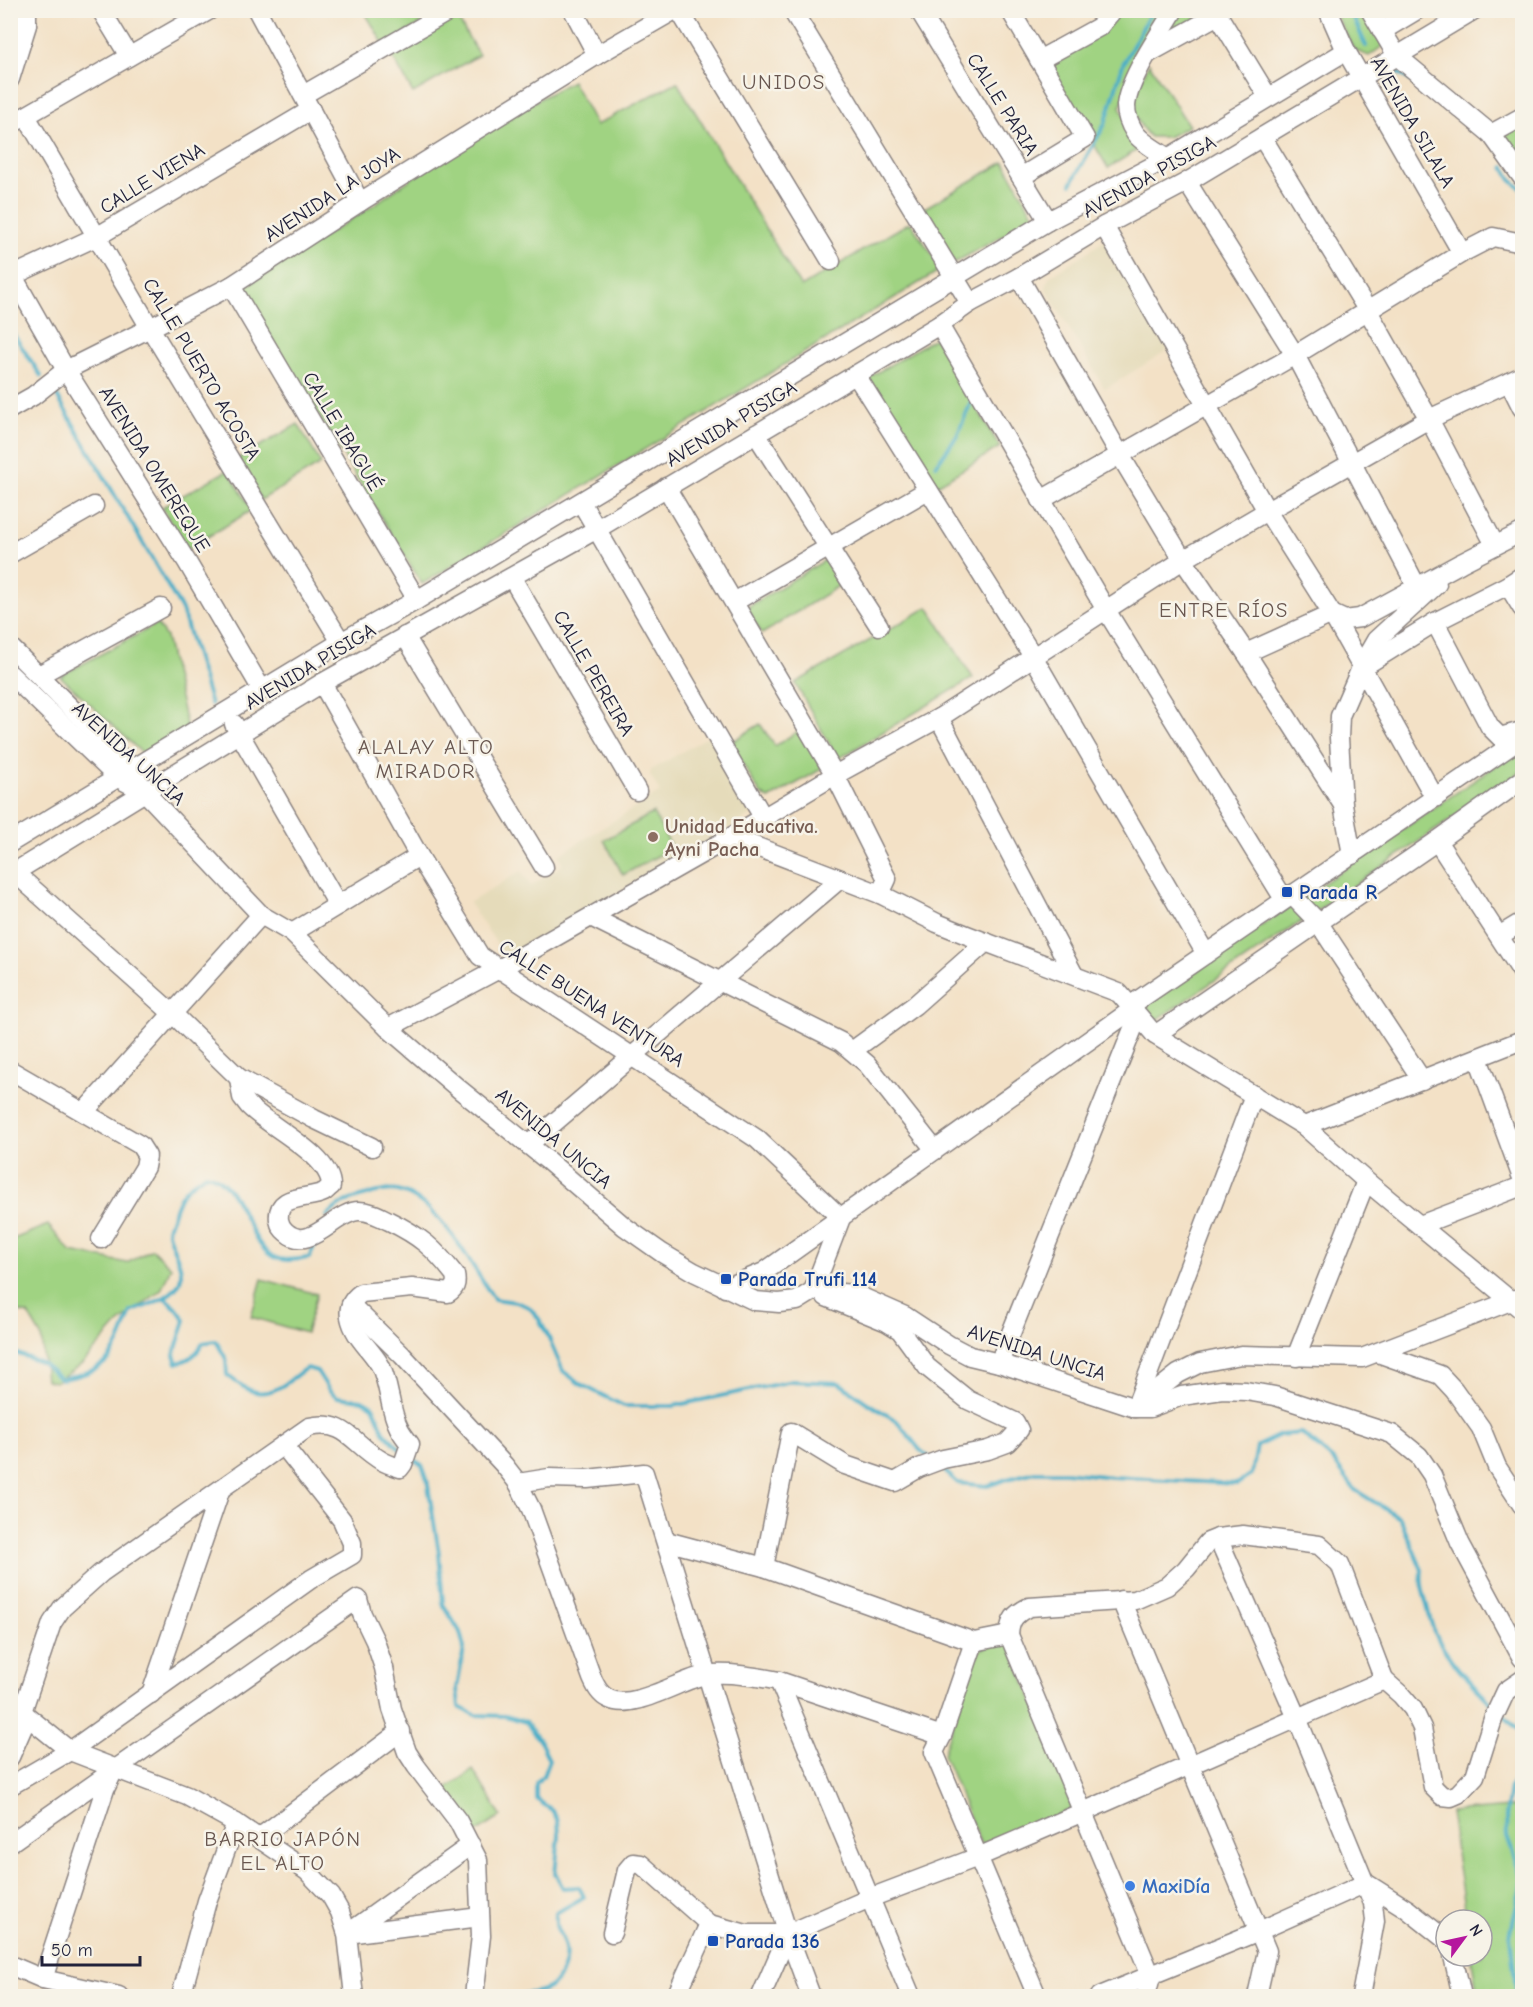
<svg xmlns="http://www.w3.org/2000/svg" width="1533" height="2007" font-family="'Comic Neue',sans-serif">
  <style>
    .built { fill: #e5dbba }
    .green { fill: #a0d382; stroke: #617a5e; stroke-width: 1.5 }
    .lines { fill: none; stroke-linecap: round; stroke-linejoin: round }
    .stream { stroke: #47adc7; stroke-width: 4 }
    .minor-casing { stroke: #8a8280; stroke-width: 21 }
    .minor { stroke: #fff; stroke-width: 18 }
    .education-dot { fill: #8d6e63; stroke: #f7f3e8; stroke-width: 2 }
    .transit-dot { fill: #1a4fb4; stroke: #f7f3e8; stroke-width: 2 }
    .shop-dot { fill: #3f7fe0; stroke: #f7f3e8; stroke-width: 2 }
    .labels { text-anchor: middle; stroke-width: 5; stroke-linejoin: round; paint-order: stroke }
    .street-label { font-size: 20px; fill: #22223b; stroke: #f7f3e8 }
    .education-label { font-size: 20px; font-weight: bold; fill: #785e54; stroke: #f7f3e8; text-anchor: start }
    .transit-label { font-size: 20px; font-weight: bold; fill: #164399; stroke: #f7f3e8; text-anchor: start }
    .shop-label { font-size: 20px; font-weight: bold; fill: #366cbe; stroke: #f7f3e8; text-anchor: start }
    .neighbourhood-label { font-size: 21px; letter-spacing: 1.5px; fill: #695750; stroke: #f7f3e8 }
  </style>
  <rect width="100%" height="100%" fill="#f7f3e8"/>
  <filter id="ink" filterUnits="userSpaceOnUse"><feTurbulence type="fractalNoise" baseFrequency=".0167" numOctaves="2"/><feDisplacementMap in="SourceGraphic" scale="12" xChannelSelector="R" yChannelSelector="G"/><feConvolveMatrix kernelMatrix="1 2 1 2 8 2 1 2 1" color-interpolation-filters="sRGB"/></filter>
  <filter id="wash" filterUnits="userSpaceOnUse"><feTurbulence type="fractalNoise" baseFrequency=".008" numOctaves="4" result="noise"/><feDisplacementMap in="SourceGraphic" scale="24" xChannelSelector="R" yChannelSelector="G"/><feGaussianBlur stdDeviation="1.35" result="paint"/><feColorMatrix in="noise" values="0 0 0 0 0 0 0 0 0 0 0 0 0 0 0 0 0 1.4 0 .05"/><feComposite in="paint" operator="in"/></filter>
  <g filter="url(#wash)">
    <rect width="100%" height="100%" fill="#f3e1c6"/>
    <g class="built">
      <polygon points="1107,239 1174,346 1105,389 1046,289 1049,277"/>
      <polygon points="709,736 755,813 508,956 504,954 469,903 521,871 531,886 557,869 563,864 559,855 660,792 650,775 651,770"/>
    </g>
    <g class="green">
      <polygon points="11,10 18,11 18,22 11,43"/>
      <polygon points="364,11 443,11 384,45"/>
      <polygon points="1122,11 1166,11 1120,107 1142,147 1108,168 1045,62"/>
      <polygon points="1181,11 1209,11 1163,39"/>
      <polygon points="1334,11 1364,11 1384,45 1369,56 1354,50"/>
      <polygon points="456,16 479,55 413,93 391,54"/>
      <path d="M 1149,63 L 1189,126 L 1168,137 L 1150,137 C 1122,107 1135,96 1149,63 Z"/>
      <polygon points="572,81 596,125 677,82 801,287 910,222 942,269 422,584 241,289 366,210 477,133"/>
      <polygon points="1522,125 1522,169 1500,139"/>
      <polygon points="1004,162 1035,218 954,263 921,210"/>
      <polygon points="935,338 1000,447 934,487 868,378"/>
      <polygon points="298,424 321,464 261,500 237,459"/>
      <polygon points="228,470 252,510 186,550 162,507"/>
      <polygon points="830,557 845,582 762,634 746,608"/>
      <polygon points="928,607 973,678 838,759 795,683"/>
      <polygon points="157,624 166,637 187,728 143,754 60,676"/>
      <polygon points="760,724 775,746 804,727 822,766 820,770 769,799 760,793 730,743"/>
      <polygon points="1522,748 1522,771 1155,1021 1145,1005"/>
      <polygon points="653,813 672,848 623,875 604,840"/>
      <polygon points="48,1225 71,1252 127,1263 152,1249 171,1267 161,1290 118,1324 82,1364 55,1382 46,1380 41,1336 28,1314 10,1310 11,1240"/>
      <polygon points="262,1279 317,1294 306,1333 251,1317"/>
      <polygon points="1007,1639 1078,1807 982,1847 943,1754 977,1651"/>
      <polygon points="473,1770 501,1816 473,1835 446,1789"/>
      <polygon points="1522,1806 1522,1996 1478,1996 1471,1956 1482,1956 1482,1920 1466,1920 1450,1812"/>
    </g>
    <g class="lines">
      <g class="stream">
        <polyline points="1350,10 1366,46"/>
        <polyline points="1392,65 1397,72 1419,85"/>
        <polyline points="1504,167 1511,180 1522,189"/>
        <polyline points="1071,184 1105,124 1123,64 1152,10"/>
        <polyline points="10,329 41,376"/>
        <polyline points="54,391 182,610 211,704"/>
        <polyline points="936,465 957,436 971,402"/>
        <path d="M 327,1216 C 342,1201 346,1201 367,1195 C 375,1192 390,1189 398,1191 C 440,1201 472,1267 494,1299 L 516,1302 L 529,1307 L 539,1319 L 548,1336 L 563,1371 L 580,1384 L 624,1406 L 673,1406 L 792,1381 L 839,1383 L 866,1402 L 897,1421 L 920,1450 L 930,1458"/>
        <path d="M 165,1298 L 177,1309 L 185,1320 L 174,1355 L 177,1363 C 190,1360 197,1354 203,1343 L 216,1341 L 226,1359 L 227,1375 C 249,1392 262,1401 288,1382 C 295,1377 299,1372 307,1368 L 317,1371 L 329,1390 L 337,1397 L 362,1400 L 373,1406 L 384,1432 L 403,1452"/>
        <path d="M 10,1351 L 42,1363 L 61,1379 C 112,1370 113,1357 131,1312 C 145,1306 175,1297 180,1281 C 185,1266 171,1247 168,1233 C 167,1228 171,1220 173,1215 C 180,1191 186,1187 206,1174 C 242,1180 247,1247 276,1258 C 286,1262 298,1259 309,1258 L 316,1242"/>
        <path d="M 411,1458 L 422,1465 L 427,1479 L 439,1553 L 443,1604 L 460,1632 L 464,1648 L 457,1688 L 459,1707 L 475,1715 L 505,1716 L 526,1722 L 541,1743 L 549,1760 L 543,1776 L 536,1783 L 536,1799 L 552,1810 L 558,1821 L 559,1835 L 555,1873 L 563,1888 L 579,1887 L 584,1897 L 556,1913 C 555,1933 559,1929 564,1944 C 567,1953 566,1960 563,1968 C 557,1988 544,1992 524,1994 L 524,1996"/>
        <path d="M 940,1467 L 958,1483 L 987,1486 L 1007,1479 L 1035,1472 L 1066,1472 L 1113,1477 L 1237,1484 L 1252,1474 L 1257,1446 L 1280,1435 L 1301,1433 L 1332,1459 L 1355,1490 L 1400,1518 L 1422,1570 C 1420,1581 1423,1591 1426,1602 C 1429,1612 1430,1623 1435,1633 C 1448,1661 1471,1683 1493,1705"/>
        <polyline points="1503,1714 1522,1735"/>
        <polyline points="1522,1758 1518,1776 1510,1788 1506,1817 1507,1837 1522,1878"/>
        <polyline points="1519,1996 1516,1989 1510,1936 1522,1882"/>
      </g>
    </g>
  </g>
  <g filter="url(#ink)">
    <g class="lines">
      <g class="minor-casing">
        <g id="minor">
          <polyline points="101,10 129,56"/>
          <polyline points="257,10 360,202"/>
          <polyline points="573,10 597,55"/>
          <polyline points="679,10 831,261"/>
          <polyline points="792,10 970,303"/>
          <polyline points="919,10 1048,221"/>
          <polyline points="1010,10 1085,138 1021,177"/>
          <polyline points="1215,10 1268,97"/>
          <polyline points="1328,10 1346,51 1462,253"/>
          <polyline points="1370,10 1397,56 1491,134 1522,177"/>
          <polyline points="1382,31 1417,10"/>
          <polyline points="1149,53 1218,15"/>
          <polyline points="1039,60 1099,27 1113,10"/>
          <polyline points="10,79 27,25 27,10"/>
          <polyline points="303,95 451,10"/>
          <polyline points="26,116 150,328 341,642"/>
          <polyline points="10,125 210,10"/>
          <polyline points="1491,134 1522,117"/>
          <polyline points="1262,137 1368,311 1429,419 1495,545"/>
          <path d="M 1168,158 C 1158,151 1142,143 1135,133 C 1130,125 1126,116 1126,106 C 1128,79 1160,34 1174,10"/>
          <polyline points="1187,182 1295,355 1417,587"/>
          <polyline points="1104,226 1267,511 1332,614 1435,798"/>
          <polyline points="10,271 66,370 187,562 262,690"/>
          <polyline points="12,276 98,236 311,110"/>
          <polyline points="1019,277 1120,455 1183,560 1246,653 1343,805"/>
          <polyline points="231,286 417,600"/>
          <polyline points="939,325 1106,610 1284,899"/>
          <polyline points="856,375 1034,658 1206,954"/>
          <polyline points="1509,382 1522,408"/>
          <polyline points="10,409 33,396 66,370 150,328 231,286 360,202 597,55 675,10"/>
          <polyline points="756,434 879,626"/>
          <polyline points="666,487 835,775 887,879 880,894"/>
          <polyline points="1041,500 1295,355 1462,253 1493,237 1522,243"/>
          <polyline points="581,502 763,817"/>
          <polyline points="10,554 94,506"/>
          <polyline points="512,578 637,791"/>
          <polyline points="1508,585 1522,608"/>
          <polyline points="734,602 928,490"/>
          <polyline points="1435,622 1490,727 1500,737 1522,731"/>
          <polyline points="405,636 544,867"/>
          <polyline points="10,647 133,770 139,780"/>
          <polyline points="1246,653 1332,614 1345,620 1360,618 1461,563 1522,532"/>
          <polyline points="1361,666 1376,640 1437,584"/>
          <polyline points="10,674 118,778 145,792 261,915 292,933 388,1028 459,1089 547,1160 625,1227 662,1253 694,1272 755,1301 779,1303 797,1301 813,1291 855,1294 905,1316 949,1345 970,1356 999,1363 1135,1408 1150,1408 1182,1396 1222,1390 1246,1391 1275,1396 1392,1434 1419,1456 1432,1475 1460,1543 1522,1658"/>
          <polyline points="39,675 161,608"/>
          <polyline points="322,683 419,856 480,956 757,1139 841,1218 813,1291"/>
          <polyline points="939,718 1074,975"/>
          <polyline points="234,724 338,905"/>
          <polyline points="731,837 880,894 937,923 967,935 1119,993 1155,1035 1304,1126 1366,1181 1522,1310"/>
          <polyline points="1437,841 1522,972"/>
          <polyline points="10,843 341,642 417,600 1048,221 1168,158 1346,51"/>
          <polyline points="1352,855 1343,805 1339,738 1340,716 1361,668 1435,622 1508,585 1522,576"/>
          <polyline points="15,873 172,1013 239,1078 314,1119 372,1147"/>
          <polyline points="10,875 322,683 597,529 939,325 970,303 1019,277 1104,226 1187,182 1474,10"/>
          <polyline points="1291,894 1318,922 1422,1080"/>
          <polyline points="591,917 841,1042 867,1064 935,1150"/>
          <polyline points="292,933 419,856"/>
          <polyline points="1499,936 1522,922"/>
          <polyline points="388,1028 499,969 731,837 835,775 939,718 1183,560 1267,511 1429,419 1522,376"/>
          <polyline points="1155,1035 1437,841 1522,780"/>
          <polyline points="852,1051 915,1005 986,942"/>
          <polyline points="1478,1058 1522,1178"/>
          <polyline points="10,1070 140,1145 147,1156 145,1167 101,1239"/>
          <polyline points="84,1112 261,915"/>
          <polyline points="1304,1126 1522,1040"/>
          <polyline points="528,1145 840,879"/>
          <polyline points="1420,1225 1522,1186"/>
          <polyline points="725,1288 764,1272 1133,1009 1137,1001 1522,738"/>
          <path d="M 351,1305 L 402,1355 L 504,1465 L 518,1483 L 531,1509 L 592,1678 C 596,1687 600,1695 609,1699 C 633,1711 680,1680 705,1675 C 725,1671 759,1677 779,1681"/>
          <polyline points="1378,1353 1440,1375 1454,1390 1481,1428 1497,1467 1522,1505"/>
          <polyline points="1296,1357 1366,1181"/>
          <polyline points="999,1363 1134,1026 1133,1009"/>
          <polyline points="1136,1406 1254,1095"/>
          <polyline points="1135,1408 1178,1374 1200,1363 1241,1355 1362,1358 1521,1297"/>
          <polyline points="518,1483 549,1478 587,1479 644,1473 788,1934 811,1996"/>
          <polyline points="1218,1538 1297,1718 1373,1903 1375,1921 1361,1996"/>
          <polyline points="666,1541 764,1567 974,1642 1009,1635"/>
          <polyline points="764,1567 791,1432 845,1465 895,1482 919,1468 943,1459 988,1450 1007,1443 1019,1430 1015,1422 968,1400 927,1367 900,1330 887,1322 826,1297"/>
          <polyline points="1121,1600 1267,1951 1257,1996"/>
          <polyline points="974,1642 942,1736 934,1752 1037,1996"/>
          <polyline points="151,1694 220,1491"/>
          <polyline points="22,1712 70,1751 187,1796 236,1823 307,1871 331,1896 340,1912 347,1934 354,1996"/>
          <path d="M 10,1757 L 24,1725 L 22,1712 L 52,1623 L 62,1608 L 101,1573 L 309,1427 C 347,1419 353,1445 382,1461 C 387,1464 394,1466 400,1468 L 403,1464 L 410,1444 C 406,1439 402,1434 399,1428 C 389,1409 390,1385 380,1365 C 370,1348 354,1337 350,1317 C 348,1307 353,1299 361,1293 L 412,1288 L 448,1293 C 455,1288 457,1284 455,1275 C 434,1248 420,1236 389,1221 C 379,1216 370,1211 359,1211 C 335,1211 310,1254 286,1232 C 282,1229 280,1225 279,1220 C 276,1193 308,1200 324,1192 C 326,1191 328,1188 331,1186 C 331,1155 269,1127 249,1106 L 242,1097 L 239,1078"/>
          <polyline points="10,1786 70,1751 311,1579 352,1555 352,1543 342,1520 283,1445"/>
          <polyline points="259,1838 401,1731"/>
          <polyline points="10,1843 358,1599 362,1614 375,1641 384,1668 392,1709 407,1752 416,1766 458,1821 478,1860 481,1936 474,1996"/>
          <polyline points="471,1845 347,1934 480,1917"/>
          <polyline points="612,1933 627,1870 633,1863 641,1864 709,1924 746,1934 788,1934 870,1898 978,1857 1083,1812 1384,1680 1401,1695 1413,1709 1422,1728 1433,1787 1442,1796 1451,1797 1458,1794 1475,1776 1493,1719 1506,1691 1522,1680"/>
          <polyline points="1453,1956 1462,1996"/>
          <polyline points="10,1965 43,1979 119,1996"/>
          <polyline points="43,1979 105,1789 114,1770"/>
          <polyline points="181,1996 207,1901 236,1823"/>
          <polyline points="676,1996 709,1924"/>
          <polyline points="761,1996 788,1934"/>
          <polyline points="911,1996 779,1681 942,1736"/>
          <polyline points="1100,1996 1259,1931 1366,1883 1407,1909 1446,1940"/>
          <path d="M 1146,1996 L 1151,1976 L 1009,1635 C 1010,1619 1015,1614 1029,1607 L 1135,1600 L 1167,1586 L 1186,1569 L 1208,1542 L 1218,1538 L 1243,1535 L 1319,1545 L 1340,1564 L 1384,1680"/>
        </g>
      </g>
      <use href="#minor" class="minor"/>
    </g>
  </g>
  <circle class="education-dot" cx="653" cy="837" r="6"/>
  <g class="transit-dot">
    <rect x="1281" y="886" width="12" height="12" rx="3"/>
    <rect x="720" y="1273" width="12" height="12" rx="3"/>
    <rect x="707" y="1935" width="12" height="12" rx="3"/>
  </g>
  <circle class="shop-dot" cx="1130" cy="1886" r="6"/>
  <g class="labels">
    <g class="street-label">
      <text transform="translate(1003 104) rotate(58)" y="7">CALLE PARIA</text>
      <text transform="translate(1413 122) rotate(60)" y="7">AVENIDA SILALA</text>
      <text transform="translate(1149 176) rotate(-29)" y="7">AVENIDA PISIGA</text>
      <text transform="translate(152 178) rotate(-31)" y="7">CALLE VIENA</text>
      <text transform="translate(332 194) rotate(-33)" y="7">AVENIDA LA JOYA</text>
      <text transform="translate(202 369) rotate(59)" y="7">CALLE PUERTO ACOSTA</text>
      <text transform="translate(731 423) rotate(-31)" y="7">AVENIDA PISIGA</text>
      <text transform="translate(343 431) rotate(59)" y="7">CALLE IBAGUÉ</text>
      <text transform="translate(155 469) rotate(58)" y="7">AVENIDA OMEREQUE</text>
      <text transform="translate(310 666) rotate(-31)" y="7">AVENIDA PISIGA</text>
      <text transform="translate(594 673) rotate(60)" y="7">CALLE PEREIRA</text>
      <text transform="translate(129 753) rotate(42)" y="7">AVENIDA UNCIA</text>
      <text transform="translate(592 1003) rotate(33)" y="7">CALLE BUENA VENTURA</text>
      <text transform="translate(554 1138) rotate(40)" y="7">AVENIDA UNCIA</text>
      <text transform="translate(1037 1352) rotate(18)" y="7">AVENIDA UNCIA</text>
    </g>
    <g class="education-label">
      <text x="665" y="833">Unidad Educativa.<tspan x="665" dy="23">Ayni Pacha</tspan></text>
    </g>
    <g class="transit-label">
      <text x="1299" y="899">Parada R</text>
      <text x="738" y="1286">Parada Trufi 114</text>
      <text x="725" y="1948">Parada 136</text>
    </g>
    <g class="shop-label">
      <text x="1142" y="1893">MaxiDía</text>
    </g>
    <g class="neighbourhood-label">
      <text x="784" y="89">UNIDOS</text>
      <text x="1224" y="617">ENTRE RÍOS</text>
      <text x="426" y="754">ALALAY ALTO<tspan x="426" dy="24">MIRADOR</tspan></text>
      <text x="283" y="1846">BARRIO JAPÓN<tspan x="283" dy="24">EL ALTO</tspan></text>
    </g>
  </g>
  <rect width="1533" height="2007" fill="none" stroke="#f7f3e8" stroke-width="36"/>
  <g transform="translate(1464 1938) rotate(57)"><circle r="28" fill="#f7f3e8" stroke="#a29fa3" stroke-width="1.5"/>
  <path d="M0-4.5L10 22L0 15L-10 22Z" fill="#b5179e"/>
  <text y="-9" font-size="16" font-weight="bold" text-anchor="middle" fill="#22223b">N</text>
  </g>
  <path d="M42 1956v9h98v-9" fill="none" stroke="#22223b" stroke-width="3"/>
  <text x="51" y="1956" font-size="18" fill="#22223b" stroke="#f7f3e8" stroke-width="4.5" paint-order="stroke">50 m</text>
</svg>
